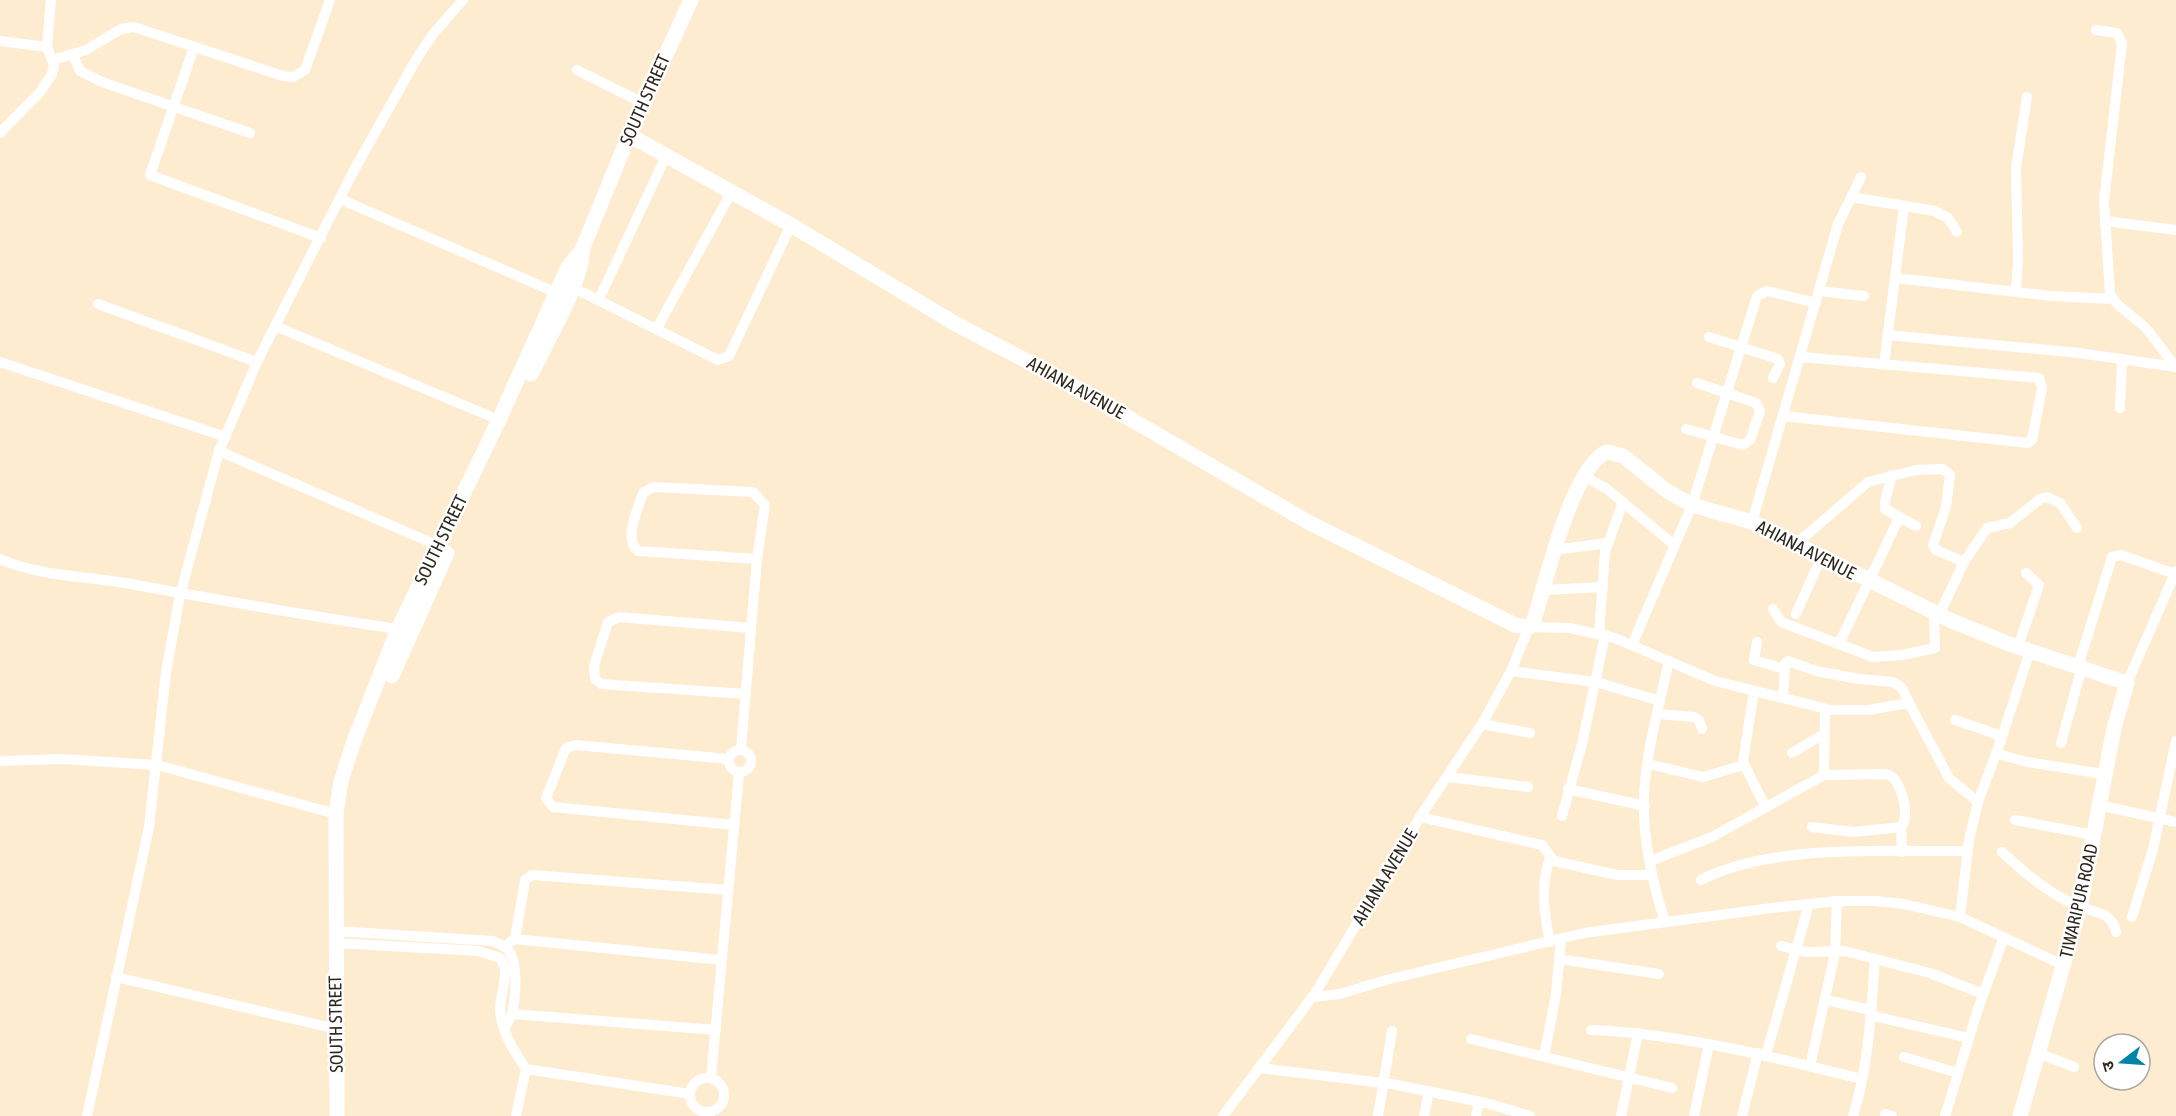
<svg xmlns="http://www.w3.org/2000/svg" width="2176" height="1116" font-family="'Asap Condensed','Noto Sans Devanagari',sans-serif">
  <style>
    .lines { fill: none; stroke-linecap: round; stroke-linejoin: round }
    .street { stroke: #fff; stroke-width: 10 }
    .secondary { stroke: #fff; stroke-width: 15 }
    .labels { text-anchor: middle; stroke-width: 5; stroke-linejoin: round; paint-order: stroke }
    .street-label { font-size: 18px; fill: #2d261c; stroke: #fff }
  </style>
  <rect width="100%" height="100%" fill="#feecd0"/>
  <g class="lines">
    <g class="street">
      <polyline points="2096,30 2117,33 2122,43 2104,201 2110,294 2117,304 2146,328 2175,366"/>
      <polyline points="0,41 47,47"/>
      <polyline points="194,47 150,175 321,238"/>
      <polyline points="73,55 80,71 102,82 250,133"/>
      <polyline points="53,60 86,50 121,29 134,27 283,76 293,77 305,70 330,0"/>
      <polyline points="577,70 643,103"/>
      <polyline points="0,133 41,91 52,74 54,65 47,47 51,0"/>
      <polyline points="1851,197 1935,211 1948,218 1957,232"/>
      <polyline points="340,199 557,293"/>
      <polyline points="2105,221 2176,230"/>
      <polyline points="1896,278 2051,296 2112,299"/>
      <polyline points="572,287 718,360 729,356 791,225"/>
      <polyline points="2016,290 2018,260 2016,168 2027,97"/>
      <polyline points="1819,291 1864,296"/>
      <polyline points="599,299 667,154"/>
      <polyline points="98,304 257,362"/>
      <polyline points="275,326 499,420"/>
      <polyline points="657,328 732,191"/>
      <polyline points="1887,335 2079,353 2176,367"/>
      <polyline points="1709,337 1778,359 1780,364 1773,378"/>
      <polyline points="0,362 226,437"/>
      <polyline points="1884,365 1904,206"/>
      <polyline points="2120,408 2122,360"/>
      <polyline points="1783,416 2028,443 2032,440 2042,388 2039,378 1801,357"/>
      <polyline points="1686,429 1743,445 1750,440 1760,411 1756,403 1697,383"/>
      <polyline points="219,451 439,546"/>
      <polyline points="1892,475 1885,501 1885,509 1916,526"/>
      <polyline points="1584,476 1607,489 1673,544"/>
      <polyline points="1752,522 1838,224 1861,177"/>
      <polyline points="1795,545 1868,482 1916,470 1943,469 1950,475 1946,507 1933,545 1936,550 1964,562"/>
      <polyline points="1554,550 1607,543"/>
      <path d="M 0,559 C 39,576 83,576 125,583 C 218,600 311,616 404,630"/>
      <polyline points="1544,590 1603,587"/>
      <polyline points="1773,609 1781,622 1873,657 1902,655 1935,648 1934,612"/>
      <polyline points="1796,614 1821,558"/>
      <polyline points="1939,615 1964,562 1987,528 2010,523 2040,499 2047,497 2060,503 2077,528"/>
      <polyline points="1599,634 1605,552 1623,502"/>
      <polyline points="1757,642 1754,660 1784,669"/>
      <polyline points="1839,644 1899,518"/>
      <polyline points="1632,645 1692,505 1757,296 1767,291 1816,303"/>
      <polyline points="2018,647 2039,585 2026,573"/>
      <polyline points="2078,666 2112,557 2121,555 2175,574"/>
      <polyline points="1511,671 1596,682 1660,701"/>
      <polyline points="2127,683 2176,571"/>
      <polyline points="1754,691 1743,762 1766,808"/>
      <polyline points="746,694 601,684 595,679 594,666 608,622 619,617 751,628"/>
      <polyline points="1783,698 1785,664 1788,661 1816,671 1859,679 1893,682 1902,688 1909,703"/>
      <polyline points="1658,714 1694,717 1699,720 1702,729"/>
      <polyline points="1955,720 1996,734 2001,740 1978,802"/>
      <polyline points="1482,724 1530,733"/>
      <polyline points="2001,740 2030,651"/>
      <polyline points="2061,743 2082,667"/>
      <path d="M 741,749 L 757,559 L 765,505 L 753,492 L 653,487 L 643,493 C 638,509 623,539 638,551 L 757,559"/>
      <circle cx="740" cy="761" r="11"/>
      <polyline points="1792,753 1824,734"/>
      <polyline points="1998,754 2027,762 2104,774"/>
      <polyline points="729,759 575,745 566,748 546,798 553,807 734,825"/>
      <polyline points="0,761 62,759 157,765 336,814"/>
      <polyline points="1648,764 1703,777 1744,765"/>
      <polyline points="1824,775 1825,709"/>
      <polyline points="1449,777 1528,787"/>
      <polyline points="1568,789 1645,806"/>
      <polyline points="2099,805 2176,822"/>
      <polyline points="1562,816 1582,744 1605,635"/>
      <polyline points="1420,817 1542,845 1554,861 1617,875 1652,875"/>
      <polyline points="2015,820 2094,835"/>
      <polyline points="1901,827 1902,852"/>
      <path d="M 2002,852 C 2026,874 2049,894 2080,907 C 2096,913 2112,912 2116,932"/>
      <path d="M 1650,861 L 1712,837 L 1824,775 L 1887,774 C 1901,778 1911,816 1901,827 L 1854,832 L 1812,827"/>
      <path d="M 1701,880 C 1772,843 1888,852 1968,851"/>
      <polyline points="2132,917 2153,849 2176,741"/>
      <path d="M 1665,922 C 1651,878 1640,829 1645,782 C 1649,742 1660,700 1669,661"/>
      <path d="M 335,931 L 493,941 C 499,944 505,945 509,951 C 519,966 517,1013 505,1026"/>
      <polyline points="515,939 525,880 532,875 728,890"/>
      <polyline points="510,942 515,939 721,960"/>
      <path d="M 1550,942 C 1544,913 1540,886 1550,858"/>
      <path d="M 335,943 L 479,951 L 500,958 C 513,976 496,997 501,1018 C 505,1037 515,1053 526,1069"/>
      <polyline points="1781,946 1806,952 1845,951 1875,959 1930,973 1983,994"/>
      <polyline points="1559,959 1659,974"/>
      <polyline points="116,977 336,1029"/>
      <polyline points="1312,997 1340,994 1386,980 1584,933 1772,908 1837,901 1875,901 1904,904 1960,917"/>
      <polyline points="1826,1000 1871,1010 1873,1016 1969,1038"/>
      <polyline points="513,1014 716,1030"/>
      <path d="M 1591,1030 C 1683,1034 1773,1057 1862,1079"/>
      <polyline points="1471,1039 1672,1088"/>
      <polyline points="2038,1053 2074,1067"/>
      <polyline points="1766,1055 1809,904"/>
      <polyline points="1544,1057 1556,994 1561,939"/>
      <polyline points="1904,1057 1958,1073"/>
      <polyline points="1810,1066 1835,953 1837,901"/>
      <polyline points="1260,1068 1392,1084 1486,1103 1530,1116"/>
      <polyline points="711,1078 739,773"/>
      <circle cx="707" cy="1095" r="17"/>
      <polyline points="1885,1114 1892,1116"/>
      <polyline points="87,1116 149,827 166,672 180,595 219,451 257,362 353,172 417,58 433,34 463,0"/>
      <polyline points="516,1116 526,1069 690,1094"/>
      <polyline points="1223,1116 1316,992 1420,817 1482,724 1511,671 1529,627 1570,628 1615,638 1715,681 1831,710 1868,710 1909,703 1949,778 1978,802 1969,840 1960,917 2065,966"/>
      <polyline points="1378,1116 1392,1031"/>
      <polyline points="1424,1116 1429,1091"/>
      <polyline points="1476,1116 1479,1102"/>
      <polyline points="1621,1116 1638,1033"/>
      <polyline points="1694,1116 1709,1044"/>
      <polyline points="1742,1116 1758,1053"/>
      <path d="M 1853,1116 C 1869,1065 1871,1011 1875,959"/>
      <polyline points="1945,1116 1978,1009 2004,937"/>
    </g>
    <g class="secondary">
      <path d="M 629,135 L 791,225 L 954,323 L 1065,381 L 1308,522 L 1515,625 L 1529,627 L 1533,623 C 1545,586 1572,465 1607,452 L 1623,456 L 1667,491 L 1692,505 L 1752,522 L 1952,621 L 2009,644 L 2127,683 L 2114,728 L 2080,907 L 2020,1116"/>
      <path d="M 531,374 C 545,345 584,279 582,250"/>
      <polyline points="392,676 447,553"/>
      <polyline points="337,1116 336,814 341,781 354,741 398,629 499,420 568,267 582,250 629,135 691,0"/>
    </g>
  </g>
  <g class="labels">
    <g class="street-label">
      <text transform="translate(645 100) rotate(-66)" y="6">SOUTH STREET</text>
      <text transform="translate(1076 388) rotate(29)" y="6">AHIANA AVENUE</text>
      <text transform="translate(441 540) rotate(-64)" y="6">SOUTH STREET</text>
      <text transform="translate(1806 550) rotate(27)" y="6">AHIANA AVENUE</text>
      <text transform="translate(1385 877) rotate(-59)" y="6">AHIANA AVENUE</text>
      <text transform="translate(2079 901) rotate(-77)" y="6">TIWARIPUR ROAD</text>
      <text transform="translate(336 1024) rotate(-91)" y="6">SOUTH STREET</text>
    </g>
  </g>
  <g transform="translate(2122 1062) rotate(253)"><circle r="28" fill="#ffffff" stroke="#aba8a4" stroke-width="1.5"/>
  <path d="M0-4.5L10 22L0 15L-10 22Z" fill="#0284a8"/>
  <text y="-9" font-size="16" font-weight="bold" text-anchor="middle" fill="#2d261c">उ</text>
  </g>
</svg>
